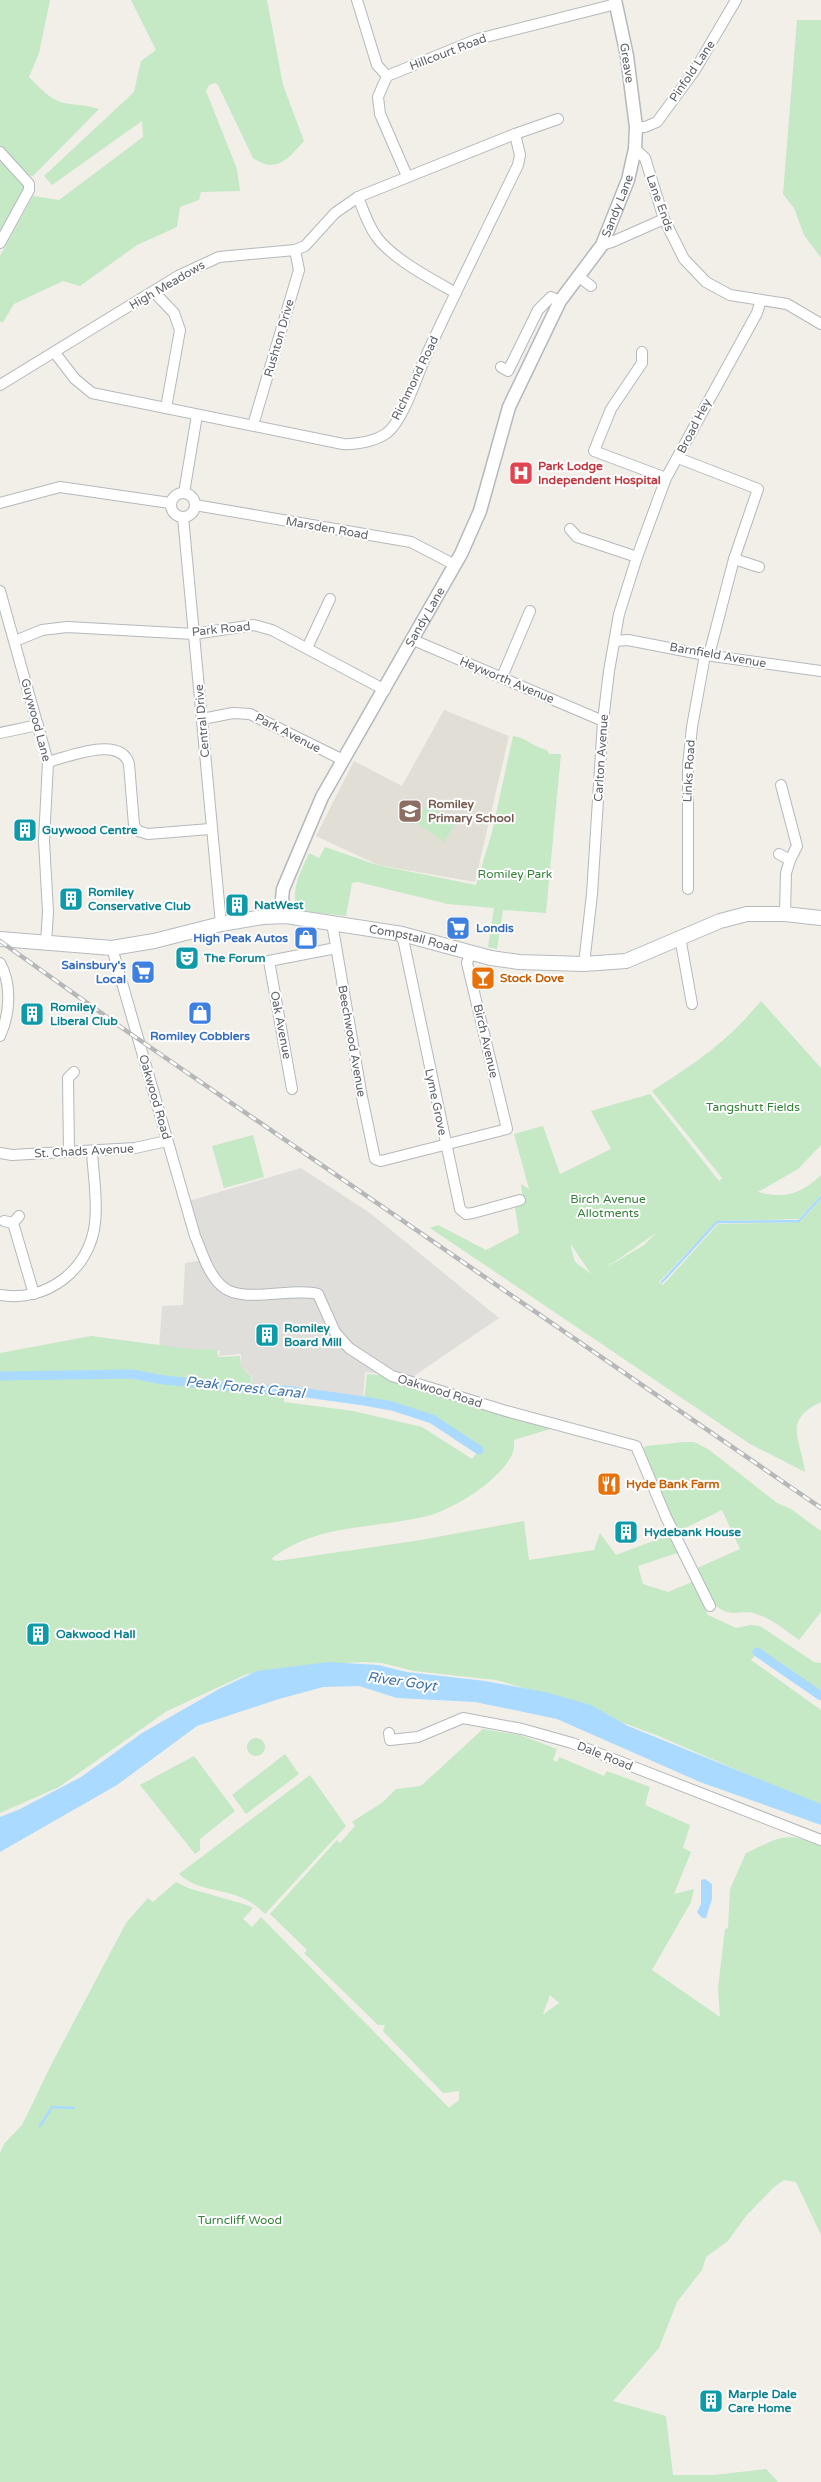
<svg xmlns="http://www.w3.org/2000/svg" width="821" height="2482" font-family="'Varela Round',sans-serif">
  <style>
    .industrial { fill: #e0deda }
    .education { fill: #e1ded6 }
    .green { fill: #c5e8c5; fill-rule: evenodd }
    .water { fill: #aadaff }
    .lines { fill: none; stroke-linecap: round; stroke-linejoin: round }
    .stream { stroke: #aadaff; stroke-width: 2.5 }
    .canal { stroke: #aadaff; stroke-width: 9 }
    .minor-casing { stroke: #b5b8bc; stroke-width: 12 }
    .tertiary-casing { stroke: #b5b8bc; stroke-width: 15 }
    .secondary-casing { stroke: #b6babf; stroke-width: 16 }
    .minor { stroke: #fff; stroke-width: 10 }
    .tertiary { stroke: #fff; stroke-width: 12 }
    .secondary { stroke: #fff; stroke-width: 14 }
    .rail-casing { stroke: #b6b7b8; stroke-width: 4.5 }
    .rail { stroke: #fff; stroke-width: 2.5; stroke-dasharray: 8; stroke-linecap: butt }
    .labels { text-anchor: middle; stroke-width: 4; stroke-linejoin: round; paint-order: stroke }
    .street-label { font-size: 12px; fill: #5f6368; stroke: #fff }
    .health-label { font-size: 12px; font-weight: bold; fill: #be3a42; stroke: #fff; text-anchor: start }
    .education-label { font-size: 12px; font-weight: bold; fill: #785e54; stroke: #fff; text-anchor: start }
    .culture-label { font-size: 12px; font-weight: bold; fill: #0d838f; stroke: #fff; text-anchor: start }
    .park-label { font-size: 12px; fill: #348238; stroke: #fff }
    .shop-label { font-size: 12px; font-weight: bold; fill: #366cbe; stroke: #fff; text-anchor: end }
    .food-label { font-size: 12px; font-weight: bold; fill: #c56008; stroke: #fff; text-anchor: start }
    .water-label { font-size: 14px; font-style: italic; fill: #4174aa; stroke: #fff }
  </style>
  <rect width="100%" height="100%" fill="#f1efe8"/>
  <polygon class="industrial" points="301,1168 370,1213 499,1318 411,1378 365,1372 363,1398 280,1388 251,1389 252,1376 241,1367 241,1354 219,1356 220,1351 159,1349 162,1306 183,1305 185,1263 209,1259 189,1201"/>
  <polygon class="education" points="444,710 509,736 475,882 378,865 316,836 354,761 402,786"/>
  <g class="green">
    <path d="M 0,0 L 50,0 L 39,53 L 29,77 C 39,87 49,99 64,103 C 75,105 87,105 99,109 L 33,176 L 25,175 L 0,147 Z"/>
    <path d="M 131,0 L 267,0 L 283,85 L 304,141 C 288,159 277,174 253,158 L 218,85 L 215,83 L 209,85 L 206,91 L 237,169 L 240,191 L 201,192 L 199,200 L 180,207 L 177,227 L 137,245 L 80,286 L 63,281 L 14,304 L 3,322 L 0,322 L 0,256 L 33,196 L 59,200 L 143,137 L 142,121 L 52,185 L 44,176 L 134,92 L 141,61 L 156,50 Z"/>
    <polygon points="797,20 821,20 821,258 804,235 794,208 783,194"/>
    <polygon points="0,157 25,185 23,192 0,232"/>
    <path d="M 513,736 C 527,738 531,746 547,750 L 549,754 L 561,754 L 546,913 L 503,910 L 497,949 L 488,947 L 494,908 L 448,904 L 358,882 L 352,883 L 346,916 L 304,911 L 297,907 C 290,890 302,870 309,853 L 319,858 L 325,847 L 377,865 L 476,885 L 492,832 Z"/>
    <polygon points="427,804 456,823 444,842 415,822"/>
    <path d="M 761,1001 L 821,1068 L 821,1145 L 798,1169 L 758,1192 C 786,1199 801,1194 821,1175 L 821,1195 L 799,1219 L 717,1221 L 659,1282 L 663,1285 L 718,1224 L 800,1222 L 821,1199 L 821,1402 C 782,1420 801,1439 805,1472 L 750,1444 L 430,1228 L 438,1225 L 486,1250 L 519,1233 L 515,1207 L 521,1205 L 523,1199 L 521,1184 L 529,1189 L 514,1134 L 543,1126 L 560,1174 L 611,1149 L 591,1111 L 650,1094 L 719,1181 L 722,1178 L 652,1091 C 697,1062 727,1042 761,1001 ZM 656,1233 L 644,1245 L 604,1269 ZM 570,1243 L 591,1274 L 575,1262 Z"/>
    <polygon points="253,1135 264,1177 224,1188 212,1146"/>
    <path d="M 91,1336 L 182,1348 L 217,1350 L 218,1357 L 240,1356 L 241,1367 L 251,1376 L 252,1389 L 285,1390 L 284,1402 L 353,1411 L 422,1427 L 472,1459 L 479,1450 L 432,1419 L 392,1406 L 364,1401 L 367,1374 L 392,1376 L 560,1426 L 514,1440 C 514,1445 514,1451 512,1455 C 498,1482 452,1511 423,1517 C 371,1529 315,1524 271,1559 L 277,1561 L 415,1541 L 524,1521 L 529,1560 L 594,1550 L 600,1533 L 616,1555 L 669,1535 L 677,1553 L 638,1566 L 643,1584 L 668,1592 L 692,1582 L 708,1615 L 736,1628 L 751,1625 L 760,1626 L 814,1662 L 821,1663 L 821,1696 L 757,1653 L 751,1660 L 821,1710 L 821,1806 L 656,1735 L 548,1695 L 496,1680 L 414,1671 L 382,1663 L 363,1662 L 322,1664 L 247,1674 L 167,1711 L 59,1787 L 0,1813 L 0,1353 Z"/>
    <path d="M 684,1442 L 694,1442 L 708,1449 L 777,1503 L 791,1509 L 821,1531 L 821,1612 L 799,1640 C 786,1631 771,1618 756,1614 C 749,1611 741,1613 733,1613 C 710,1611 704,1587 695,1569 L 740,1549 L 722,1510 L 677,1532 L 643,1448 L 647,1446 Z"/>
    <path d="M 483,1729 L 520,1735 L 557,1749 L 553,1760 L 557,1762 L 559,1757 L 604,1776 L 607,1771 L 650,1787 L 645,1805 L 690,1825 L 683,1848 L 691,1852 L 674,1894 L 694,1889 L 691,1902 L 652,1970 L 720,2017 L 718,1988 L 725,1929 L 728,1928 L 730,1889 L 746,1853 C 781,1837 783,1831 821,1845 L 821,2235 L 796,2182 L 784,2180 L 774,2187 L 746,2216 L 728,2241 L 706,2257 L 702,2270 L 677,2302 L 659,2348 L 613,2401 L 666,2416 L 673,2475 L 714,2475 L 766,2469 L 778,2482 L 0,2482 L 0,2153 L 4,2144 L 22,2125 L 27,2115 L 50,2067 L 126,1923 L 148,1898 L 153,1902 L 176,1882 L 188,1888 L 250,1906 L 253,1908 L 243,1919 L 252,1927 L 261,1917 L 449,2108 L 459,2100 L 459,2091 L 443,2093 L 383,2031 L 385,2025 L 378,2025 L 304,1953 L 307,1950 L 270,1914 L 337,1840 L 340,1843 L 355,1826 L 352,1822 L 383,1802 L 396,1789 L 421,1786 ZM 550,1995 L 559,2003 L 544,2014 L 543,2014 Z"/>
    <circle cx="256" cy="1747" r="9"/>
    <polygon points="285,1754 299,1774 246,1814 232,1795"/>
    <polygon points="194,1756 235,1811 200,1839 200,1850 195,1854 140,1785"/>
    <path d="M 310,1775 L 346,1826 L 265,1914 C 237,1884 204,1897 179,1874 Z"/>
  </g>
  <g class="water">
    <polygon points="329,1662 378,1665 407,1672 485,1681 545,1692 591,1705 628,1726 821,1804 821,1825 700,1782 557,1719 475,1702 397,1698 359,1686 323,1687 279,1699 197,1726 117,1785 0,1852 0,1817 20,1809 81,1777 142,1733 219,1689 257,1671"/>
    <polygon points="705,1879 712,1884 712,1899 706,1918 702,1918 697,1912 701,1904 701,1880"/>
  </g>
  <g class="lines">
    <g class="stream">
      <polyline points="662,1282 717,1222 799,1221 821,1197"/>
      <polyline points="40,2126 52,2107 74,2108"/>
    </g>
    <g class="canal">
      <polyline points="0,1376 132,1374 164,1380 251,1389 285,1390 364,1401 392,1406 432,1419 479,1450"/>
      <polyline points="757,1652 821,1696"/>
    </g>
    <g class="minor-casing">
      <g id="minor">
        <polyline points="357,0 377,65 387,76"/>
        <polyline points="636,127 645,127 657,122 695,70 736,0"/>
        <polyline points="635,149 645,158 664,219 684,259 706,282 730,295 787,304 821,324"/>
        <polyline points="0,152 29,184 29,190 0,243"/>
        <polyline points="407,176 380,114 378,97 387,76 478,39 616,4"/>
        <path d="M 358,197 C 363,210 368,225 376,236 C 391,258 433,280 456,293"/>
        <polyline points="602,245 612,242 664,219"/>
        <polyline points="579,277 591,286"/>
        <polyline points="154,292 174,313 180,330 166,408"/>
        <polyline points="642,352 642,363 611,409 594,451 666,478"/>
        <path d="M 55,353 L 75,379 L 92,393 L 343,444 C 356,445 376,441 387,433 C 404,419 416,378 425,358 C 455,293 487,229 518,165 L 520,155 L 515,134"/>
        <polyline points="501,367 508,371 538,310 551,297 560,301"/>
        <polyline points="0,385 178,276 219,257 295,250 305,246 335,213 358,197 515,134 558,119"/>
        <polyline points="253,425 299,270 295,250"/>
        <polyline points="678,458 758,489 734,559 709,655"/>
        <circle cx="183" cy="505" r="12"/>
        <polyline points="184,493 197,415"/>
        <polyline points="0,503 60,487 170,503"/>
        <polyline points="195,505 411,542 455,565"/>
        <polyline points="183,517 221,924"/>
        <polyline points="570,529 577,537 637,557"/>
        <polyline points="734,559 759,567"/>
        <polyline points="0,591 48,762 44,841 48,912 46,943"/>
        <polyline points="411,639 603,721"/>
        <polyline points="15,641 42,630 67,627 194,634 254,625 272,630 385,690"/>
        <polyline points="615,641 628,640 705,655 821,671"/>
        <polyline points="307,648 330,599"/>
        <polyline points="502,677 530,611"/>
        <polyline points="202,719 233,713 250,714 343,760"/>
        <polyline points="0,733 38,725"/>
        <path d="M 48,762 C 67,757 121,735 129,764 L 134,825 L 138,831 L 148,834 L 210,829"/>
        <polyline points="781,785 797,846 790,860"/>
        <polyline points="779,854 790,860 786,873 785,914"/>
        <polyline points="688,889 688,766 692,727 705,655"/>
        <polyline points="332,923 362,1097 375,1159 381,1161 507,1129 467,963 470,954"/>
        <polyline points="402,934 460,1209 466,1214 473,1213 520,1200"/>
        <polyline points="680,937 692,1004"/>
        <path d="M 112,948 L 195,1236 C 202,1252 208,1275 223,1287 C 243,1304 292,1287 318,1294 L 335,1332 L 349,1348 L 392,1376 L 506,1411 L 636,1446 L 666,1517 L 710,1606"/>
        <path d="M 0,963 C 12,984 10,1014 0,1036"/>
        <polyline points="584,964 592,894 603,721 609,671 619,614 637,557 666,478 757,313 761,300"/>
        <polyline points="292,1089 269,961 336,948"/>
        <polyline points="69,1152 68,1078 74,1072"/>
        <polyline points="0,1153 12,1155 135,1148 167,1141"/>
        <polyline points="4,1221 13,1223 19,1216"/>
        <polyline points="13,1223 34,1294"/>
        <path d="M 0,1295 C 46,1303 90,1270 95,1223 C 98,1200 93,1174 92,1151"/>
        <polyline points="389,1733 390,1740 418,1737 463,1718 522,1729 572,1743 821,1840"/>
      </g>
    </g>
    <g class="tertiary-casing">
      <g id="tertiary">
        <path id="s1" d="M 286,916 L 282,899 L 283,889 L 322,797 L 461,554 L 480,511 L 509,407 L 560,301 L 602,245 L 628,180 L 635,149 L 636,127 L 627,56 L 615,0"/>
      </g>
    </g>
    <g class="secondary-casing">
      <g id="secondary">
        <path id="s2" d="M 0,939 L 112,948 L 154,941 L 221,924 L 263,917 L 286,916 L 402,934 L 491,958 L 519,962 L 584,964 L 626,961 L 720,921 L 747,914 L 785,914 L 821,918"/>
      </g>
    </g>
    <use href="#minor" class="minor"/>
    <use href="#tertiary" class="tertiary"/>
    <use href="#secondary" class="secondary"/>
    <g class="rail-casing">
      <polyline id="rail" points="0,941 128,1032 821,1508"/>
    </g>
    <use href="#rail" class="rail"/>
  </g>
  <defs>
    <g id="hospital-square" transform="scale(1.25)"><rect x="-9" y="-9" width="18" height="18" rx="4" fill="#e0444e" stroke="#fff"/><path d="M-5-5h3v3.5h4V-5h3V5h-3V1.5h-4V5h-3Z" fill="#fff"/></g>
    <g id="school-square" transform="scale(1.25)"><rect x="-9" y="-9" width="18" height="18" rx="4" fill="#8d6e63" stroke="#fff"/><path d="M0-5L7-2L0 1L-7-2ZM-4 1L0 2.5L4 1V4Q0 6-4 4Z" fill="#fff"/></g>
    <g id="building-square" transform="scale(1.25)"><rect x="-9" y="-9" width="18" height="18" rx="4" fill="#0f9aa8" stroke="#fff"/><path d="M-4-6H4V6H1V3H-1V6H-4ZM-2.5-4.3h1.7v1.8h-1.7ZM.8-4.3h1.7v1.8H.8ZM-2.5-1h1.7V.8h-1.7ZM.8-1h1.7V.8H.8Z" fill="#fff"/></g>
    <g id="supermarket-square" transform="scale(1.25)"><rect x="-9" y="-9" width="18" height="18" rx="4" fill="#3f7fe0" stroke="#fff"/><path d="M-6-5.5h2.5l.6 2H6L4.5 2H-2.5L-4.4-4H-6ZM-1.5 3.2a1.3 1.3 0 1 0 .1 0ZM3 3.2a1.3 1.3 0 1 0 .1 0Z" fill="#fff"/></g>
    <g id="shop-square" transform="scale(1.25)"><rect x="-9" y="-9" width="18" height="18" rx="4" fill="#3f7fe0" stroke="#fff"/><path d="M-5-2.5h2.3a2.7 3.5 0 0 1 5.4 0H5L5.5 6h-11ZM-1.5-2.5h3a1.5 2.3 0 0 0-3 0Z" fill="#fff"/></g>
    <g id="theatre-square" transform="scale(1.25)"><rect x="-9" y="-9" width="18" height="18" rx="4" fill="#0f9aa8" stroke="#fff"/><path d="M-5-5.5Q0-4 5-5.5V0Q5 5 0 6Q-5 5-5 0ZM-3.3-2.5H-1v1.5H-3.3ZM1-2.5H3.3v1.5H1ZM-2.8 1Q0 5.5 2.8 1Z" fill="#fff"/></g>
    <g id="bar-square" transform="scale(1.25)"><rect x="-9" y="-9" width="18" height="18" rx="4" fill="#e8710a" stroke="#fff"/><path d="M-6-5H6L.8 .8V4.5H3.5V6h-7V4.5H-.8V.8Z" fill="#fff"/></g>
    <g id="restaurant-square" transform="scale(1.25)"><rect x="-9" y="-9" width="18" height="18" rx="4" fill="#e8710a" stroke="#fff"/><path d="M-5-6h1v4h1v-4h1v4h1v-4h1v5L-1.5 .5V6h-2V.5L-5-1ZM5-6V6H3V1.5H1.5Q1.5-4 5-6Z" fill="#fff"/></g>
  </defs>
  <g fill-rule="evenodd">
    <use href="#hospital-square" x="521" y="473"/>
    <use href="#school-square" x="410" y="811"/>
    <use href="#building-square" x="25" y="830"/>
    <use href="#building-square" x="71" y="899"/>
    <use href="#building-square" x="237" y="905"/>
    <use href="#supermarket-square" x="458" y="928"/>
    <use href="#shop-square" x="306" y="938"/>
    <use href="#theatre-square" x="187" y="958"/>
    <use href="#supermarket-square" x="143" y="972"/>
    <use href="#bar-square" x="483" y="978"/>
    <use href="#shop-square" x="200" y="1013"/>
    <use href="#building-square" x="32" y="1014"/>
    <use href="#building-square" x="267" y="1335"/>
    <use href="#restaurant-square" x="609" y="1484"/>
    <use href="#building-square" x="626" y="1532"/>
    <use href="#building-square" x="38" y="1634"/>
    <use href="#building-square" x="711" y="2401"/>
  </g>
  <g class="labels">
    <g class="street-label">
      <text transform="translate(448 52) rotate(-21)" y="4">Hillcourt Road</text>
      <text transform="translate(627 63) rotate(81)" y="4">Greave</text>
      <text transform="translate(692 71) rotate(-56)" y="4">Pinfold Lane</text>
      <text transform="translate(660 203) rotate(70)" y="4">Lane Ends</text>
      <text dy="4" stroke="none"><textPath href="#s1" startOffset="792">Sandy Lane</textPath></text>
      <text transform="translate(167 285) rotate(-30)" y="4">High Meadows</text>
      <text transform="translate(279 338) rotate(-74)" y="4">Rushton Drive</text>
      <text transform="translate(415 378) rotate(-64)" y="4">Richmond Road</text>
      <text transform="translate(694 426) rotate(-63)" y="4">Broad Hey</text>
      <text transform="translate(327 528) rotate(10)" y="4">Marsden Road</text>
      <text dy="4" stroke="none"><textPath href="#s1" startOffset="335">Sandy Lane</textPath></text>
      <text transform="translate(221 629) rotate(-6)" y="4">Park Road</text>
      <text transform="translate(718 655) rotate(10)" y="4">Barnfield Avenue</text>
      <text transform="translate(507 680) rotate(23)" y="4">Heyworth Avenue</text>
      <text transform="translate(36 720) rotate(75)" y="4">Guywood Lane</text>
      <text transform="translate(202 721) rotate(-95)" y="4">Central Drive</text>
      <text transform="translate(288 733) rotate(27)" y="4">Park Avenue</text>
      <text transform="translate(601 758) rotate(-86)" y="4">Carlton Avenue</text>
      <text transform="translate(689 771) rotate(-87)" y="4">Links Road</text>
      <text dy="4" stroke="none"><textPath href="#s2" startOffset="419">Compstall Road</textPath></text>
      <text transform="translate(281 1025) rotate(79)" y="4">Oak Avenue</text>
      <text transform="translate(352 1041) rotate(80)" y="4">Beechwood Avenue</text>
      <text transform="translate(486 1041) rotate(77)" y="4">Birch Avenue</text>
      <text transform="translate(155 1097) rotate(74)" y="4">Oakwood Road</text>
      <text transform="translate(436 1102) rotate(78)" y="4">Lyme Grove</text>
      <text transform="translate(84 1151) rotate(-3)" y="4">St. Chads Avenue</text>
      <text transform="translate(440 1391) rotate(17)" y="4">Oakwood Road</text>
      <text transform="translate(605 1756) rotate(22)" y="4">Dale Road</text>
    </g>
    <g class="health-label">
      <text x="538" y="470">Park Lodge<tspan x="538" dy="14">Independent Hospital</tspan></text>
    </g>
    <g class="education-label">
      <text x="428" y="808">Romiley<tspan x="428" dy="14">Primary School</tspan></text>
    </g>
    <g class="culture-label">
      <text x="42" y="834">Guywood Centre</text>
      <text x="88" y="896">Romiley<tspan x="88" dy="14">Conservative Club</tspan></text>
      <text x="254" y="909">NatWest</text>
      <text x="204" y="962">The Forum</text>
      <text x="50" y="1011">Romiley<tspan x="50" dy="14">Liberal Club</tspan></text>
      <text x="284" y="1332">Romiley<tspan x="284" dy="14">Board Mill</tspan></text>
      <text x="644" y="1536">Hydebank House</text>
      <text x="56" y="1638">Oakwood Hall</text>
      <text x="728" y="2398">Marple Dale<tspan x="728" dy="14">Care Home</tspan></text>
    </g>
    <g class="park-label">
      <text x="515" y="878">Romiley Park</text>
      <text x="753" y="1111">Tangshutt Fields</text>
      <text x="608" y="1203">Birch Avenue<tspan x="608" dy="14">Allotments</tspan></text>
      <text x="240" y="2224">Turncliff Wood</text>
    </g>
    <g class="shop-label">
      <text x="476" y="932" text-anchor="start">Londis</text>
      <text x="288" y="942">High Peak Autos</text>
      <text x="126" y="969">Sainsbury's<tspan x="126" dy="14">Local</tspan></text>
      <text x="200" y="1040" text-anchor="middle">Romiley Cobblers</text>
    </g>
    <g class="food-label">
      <text x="500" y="982">Stock Dove</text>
      <text x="626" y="1488">Hyde Bank Farm</text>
    </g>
    <g class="water-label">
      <text transform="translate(245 1387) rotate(6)" y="5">Peak Forest Canal</text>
      <text transform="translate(402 1681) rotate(8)" y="5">River Goyt</text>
    </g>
  </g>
</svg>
